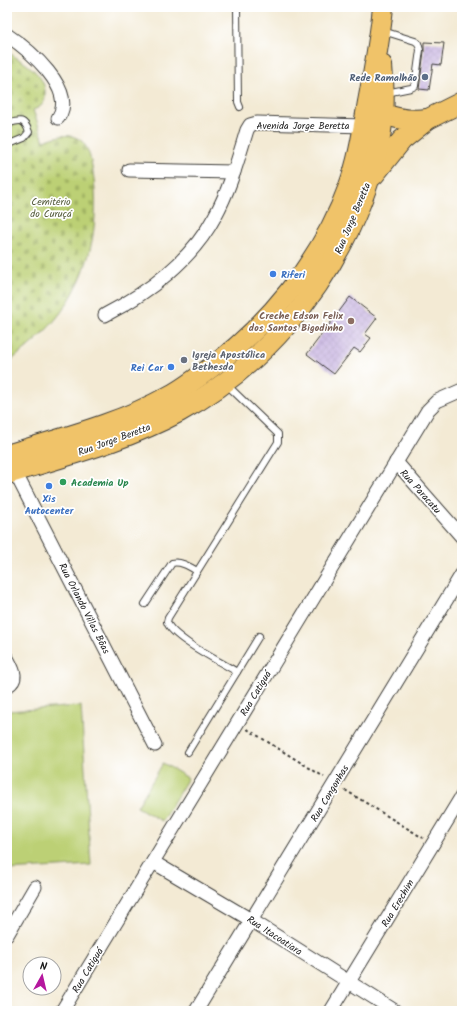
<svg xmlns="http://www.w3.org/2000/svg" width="469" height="1018" font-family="Kalam,sans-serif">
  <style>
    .cemetery { fill: url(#cemetery-stones); stroke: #6c7648 }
    .garden { fill: #bcd074; stroke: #6c7648 }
    .building { fill: url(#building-cross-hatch) }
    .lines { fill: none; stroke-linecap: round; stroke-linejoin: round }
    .service-casing { stroke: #3c3b38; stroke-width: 8 }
    .minor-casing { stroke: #3c3b38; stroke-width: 15 }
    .primary-casing { stroke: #3c3b38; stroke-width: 22 }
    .path { stroke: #3c3b38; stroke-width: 2; stroke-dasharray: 3 3; stroke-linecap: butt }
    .service { stroke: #fff; stroke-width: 6 }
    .minor { stroke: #fff; stroke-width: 13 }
    .primary { stroke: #f0c369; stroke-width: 20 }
    .service-dot { fill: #5c6f8a; stroke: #fff; stroke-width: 1.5 }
    .shop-dot { fill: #3f7fe0; stroke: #fff; stroke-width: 1.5 }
    .education-dot { fill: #8d6e63; stroke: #fff; stroke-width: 1.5 }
    .worship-dot { fill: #6b7280; stroke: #fff; stroke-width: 1.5 }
    .leisure-dot { fill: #2e9e5b; stroke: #fff; stroke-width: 1.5 }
    .labels { text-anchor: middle; stroke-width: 3.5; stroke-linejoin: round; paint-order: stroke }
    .service-label { font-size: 10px; font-weight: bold; fill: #4e5e75; stroke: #fff; text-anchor: end }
    .street-label { font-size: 10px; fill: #1c1c1c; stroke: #fff }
    .park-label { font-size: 10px; fill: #545b3b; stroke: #fff }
    .shop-label { font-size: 10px; font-weight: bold; fill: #366cbe; stroke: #fff; text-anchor: start }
    .education-label { font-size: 10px; font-weight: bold; fill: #785e54; stroke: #fff; text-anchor: end }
    .worship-label { font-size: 10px; font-weight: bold; fill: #5b616d; stroke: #fff; text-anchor: start }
    .leisure-label { font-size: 10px; font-weight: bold; fill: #27864d; stroke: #fff; text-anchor: start }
  </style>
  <defs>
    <pattern id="cemetery-stones" width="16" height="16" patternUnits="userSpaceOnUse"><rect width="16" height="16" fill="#bcd074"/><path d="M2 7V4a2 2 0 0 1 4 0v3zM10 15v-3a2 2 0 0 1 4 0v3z" fill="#a1b264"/></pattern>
    <pattern id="building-cross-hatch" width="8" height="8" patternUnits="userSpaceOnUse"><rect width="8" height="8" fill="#c5b0e0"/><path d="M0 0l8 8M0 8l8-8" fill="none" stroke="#a997c0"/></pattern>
  </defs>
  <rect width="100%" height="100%" fill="#fff"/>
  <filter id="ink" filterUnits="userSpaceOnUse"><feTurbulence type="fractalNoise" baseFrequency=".025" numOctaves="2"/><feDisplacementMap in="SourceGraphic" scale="8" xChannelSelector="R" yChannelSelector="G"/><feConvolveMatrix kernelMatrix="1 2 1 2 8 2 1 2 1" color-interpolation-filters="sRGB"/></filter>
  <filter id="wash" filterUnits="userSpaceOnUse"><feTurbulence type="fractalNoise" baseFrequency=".012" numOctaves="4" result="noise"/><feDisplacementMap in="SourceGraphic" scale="16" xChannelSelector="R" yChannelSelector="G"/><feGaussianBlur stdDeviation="0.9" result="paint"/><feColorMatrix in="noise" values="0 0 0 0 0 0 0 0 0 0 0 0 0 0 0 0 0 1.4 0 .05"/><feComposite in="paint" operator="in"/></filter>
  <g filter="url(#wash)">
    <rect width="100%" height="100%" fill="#f3ead4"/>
    <path class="cemetery" d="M 7,52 C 22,61 47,74 45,95 C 45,104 41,107 33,110 L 44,141 C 55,137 67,132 79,139 C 89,145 91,161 93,172 C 99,212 94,254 75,290 C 59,321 35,343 7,363 Z"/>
    <g class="garden">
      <polygon points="81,706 91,865 7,870 7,711"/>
      <polygon points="163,763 188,778 162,821 137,807"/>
    </g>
    <g id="blocks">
      <g class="building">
        <polygon points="424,42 444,43 441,65 433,64 429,90 419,89 424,51"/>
        <polygon points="350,297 377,318 365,334 371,338 360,352 354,348 334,374 307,354"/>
      </g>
    </g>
  </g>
  <g filter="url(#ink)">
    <use href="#blocks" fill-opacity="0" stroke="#3c3b38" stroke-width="1"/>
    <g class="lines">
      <g class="service-casing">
        <g id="service">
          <polyline points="237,7 238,102 240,107"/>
          <polyline points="383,31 415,41 418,43 420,50 415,86 411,88 386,93"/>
          <path d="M 7,124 C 20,120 24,118 29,132 L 24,138 L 7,145"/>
          <path d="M 227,385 L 278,434 L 278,442 L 168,618 L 167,622 C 172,638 221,662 237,672"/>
          <path d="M 145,604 L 172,563 C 181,561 190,567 197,571"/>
          <polyline points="188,752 259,636"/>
        </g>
      </g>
      <g class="minor-casing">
        <g id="minor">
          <path d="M 7,35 C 28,49 78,90 58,118"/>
          <polyline points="129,170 234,172"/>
          <path d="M 105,315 C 148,293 192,260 215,216 C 230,189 238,159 247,130 L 250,125 L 257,123 L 364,126"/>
          <polyline points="396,462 462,537"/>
          <polyline points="15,472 155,745"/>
          <path d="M 7,658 C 12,668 20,679 7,686"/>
          <polyline points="153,862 251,920 395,1011"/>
          <polyline points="7,935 35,887"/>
          <polyline points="62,1011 428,410 437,401 462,390"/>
          <polyline points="196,1011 462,574"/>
          <polyline points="331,1011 462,796"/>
        </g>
      </g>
      <g class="primary-casing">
        <g id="primary">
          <path d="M 375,103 C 381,120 413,121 428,119"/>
          <polyline points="374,175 402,140 428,119 462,102"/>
          <path d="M 7,455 C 62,438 119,424 169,396 C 181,390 191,382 201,375 C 266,329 322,261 349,186 C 359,159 363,130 368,102 C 374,70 380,39 383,7"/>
          <path d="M 7,474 C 65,456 125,441 179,412 C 263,366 326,291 361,202 C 372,174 381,143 383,113 C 385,97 383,81 382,65"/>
        </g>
      </g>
      <g class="path">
        <polyline points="247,729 324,777"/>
        <polyline points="345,790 423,838"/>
      </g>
      <use href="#service" class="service"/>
      <use href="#minor" class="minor"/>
      <use href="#primary" class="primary"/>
    </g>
  </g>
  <circle class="service-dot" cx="425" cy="77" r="4"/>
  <g class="shop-dot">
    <circle cx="273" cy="274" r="4"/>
    <circle cx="171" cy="367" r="4"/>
    <circle cx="49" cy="486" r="4"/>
  </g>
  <circle class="education-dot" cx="351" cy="321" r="4"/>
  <circle class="worship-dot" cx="184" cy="360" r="4"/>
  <circle class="leisure-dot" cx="63" cy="482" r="4"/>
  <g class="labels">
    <g class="service-label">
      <text x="417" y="81">Rede Ramalhão</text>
    </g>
    <g class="street-label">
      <text x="303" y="129">Avenida Jorge Beretta</text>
      <text transform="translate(352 218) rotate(-67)" y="4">Rua Jorge Beretta</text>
      <text transform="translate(114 439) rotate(-20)" y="4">Rua Jorge Beretta</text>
      <text transform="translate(421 491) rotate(48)" y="4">Rua Paracatu</text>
      <text transform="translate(85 608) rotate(63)" y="4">Rua Orlando Villas Bôas</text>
      <text transform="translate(255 693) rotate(-59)" y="4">Rua Catiguá</text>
      <text transform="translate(329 793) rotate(-59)" y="4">Rua Congonhas</text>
      <text transform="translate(397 903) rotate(-59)" y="4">Rua Erechim</text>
      <text transform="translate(275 935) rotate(33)" y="4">Rua Itacoatiara</text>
      <text transform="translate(87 970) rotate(-59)" y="4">Rua Catiguá</text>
    </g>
    <g class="park-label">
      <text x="51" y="205">Cemitério<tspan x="51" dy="12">do Curuçá</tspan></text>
    </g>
    <g class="shop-label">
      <text x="281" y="278">Riferi</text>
      <text x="163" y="371" text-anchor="end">Rei Car</text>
      <text x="49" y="502" text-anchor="middle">Xis<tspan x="49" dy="12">Autocenter</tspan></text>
    </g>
    <g class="education-label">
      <text x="343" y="319">Creche Edson Felix<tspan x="343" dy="12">dos Santos Bigodinho</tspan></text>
    </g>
    <g class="worship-label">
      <text x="192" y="358">Igreja Apostólica<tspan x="192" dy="12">Bethesda</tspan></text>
    </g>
    <g class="leisure-label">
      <text x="71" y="486">Academia Up</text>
    </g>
  </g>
  <rect width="469" height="1018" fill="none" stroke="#fff" stroke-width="24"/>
  <g transform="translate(42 976) rotate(8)"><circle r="19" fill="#ffffff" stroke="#a4a4a4"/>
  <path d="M0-3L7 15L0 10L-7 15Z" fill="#b5179e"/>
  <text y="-6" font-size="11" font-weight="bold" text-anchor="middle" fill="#1c1c1c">N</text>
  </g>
</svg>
